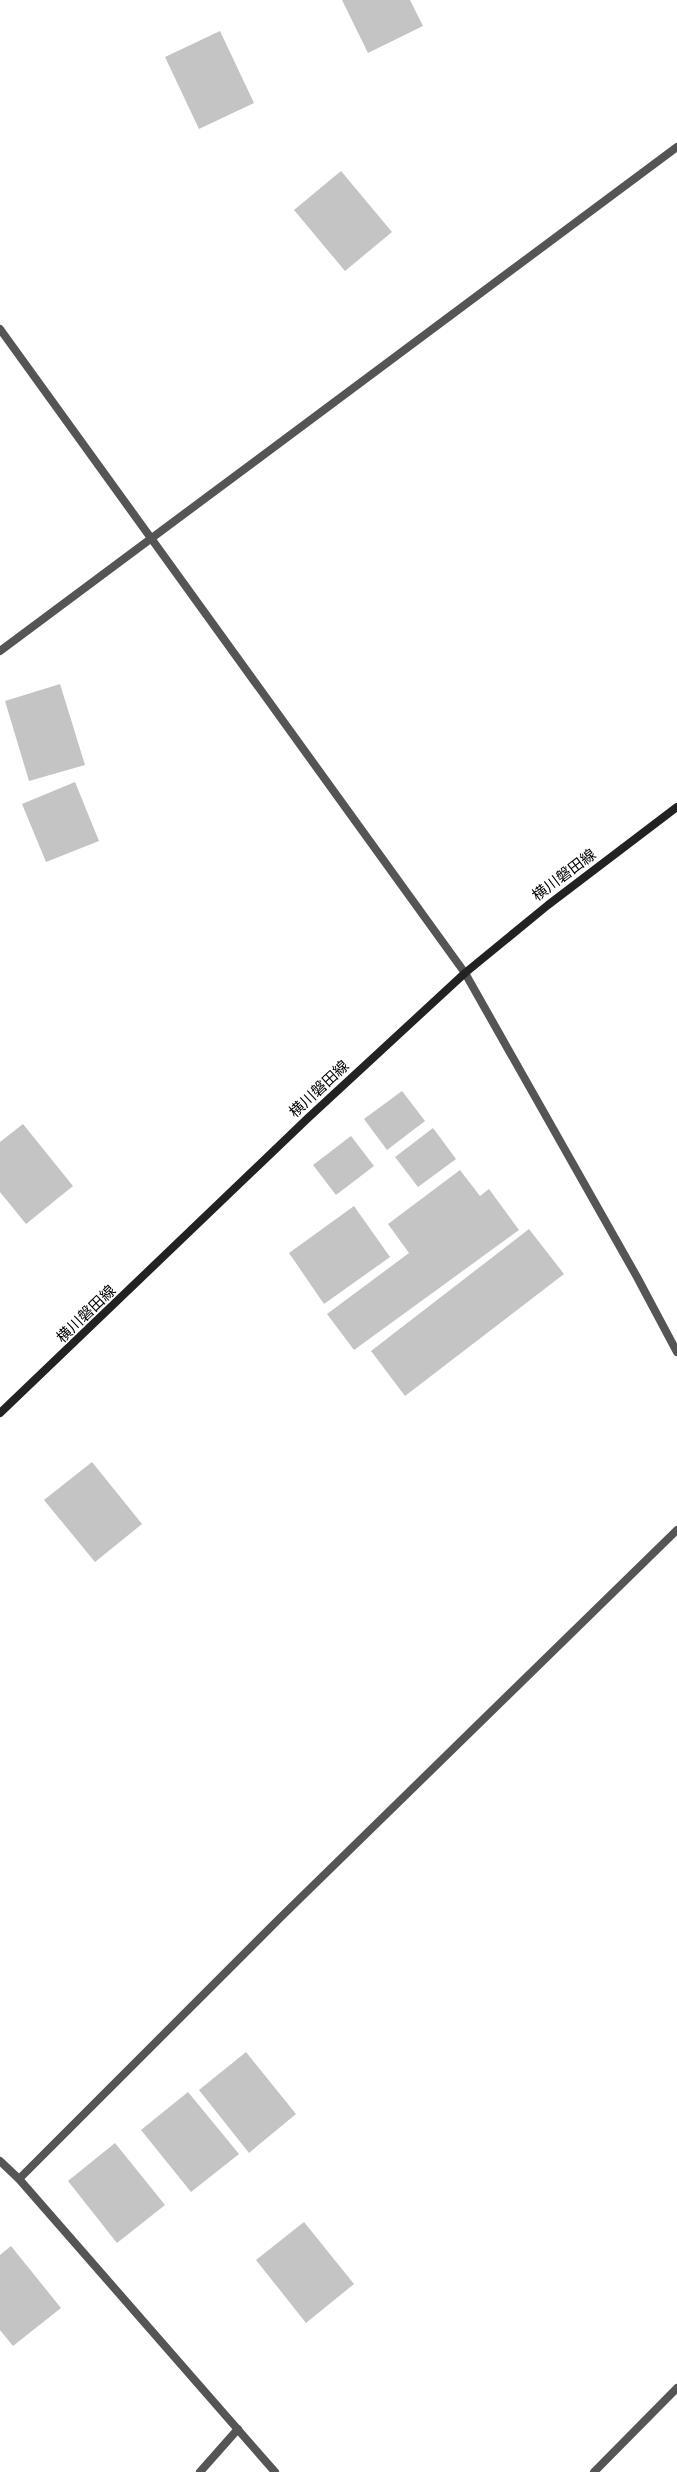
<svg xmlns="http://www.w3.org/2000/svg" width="677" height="2472" font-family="'PT Sans Narrow','Noto Sans JP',sans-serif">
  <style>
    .building { fill: #c4c4c4 }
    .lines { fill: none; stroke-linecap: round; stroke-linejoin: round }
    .minor { stroke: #555; stroke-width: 8 }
    .tertiary { stroke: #555; stroke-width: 8 }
    .secondary { stroke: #222; stroke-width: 8 }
    .labels { text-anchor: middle; stroke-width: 3; stroke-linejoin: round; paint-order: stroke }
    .street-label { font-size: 15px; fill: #000; stroke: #fff }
  </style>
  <rect width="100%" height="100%" fill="#fff"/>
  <g class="building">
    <polygon points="342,0 410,0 423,26 368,53"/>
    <polygon points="220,31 254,103 199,129 165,57"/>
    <polygon points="341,171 392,232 345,271 294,210"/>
    <polygon points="60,684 85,765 29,781 5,701"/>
    <polygon points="75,782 99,841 46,862 22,804"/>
    <polygon points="402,1091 425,1121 387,1150 364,1119"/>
    <polygon points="23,1124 73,1186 26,1224 0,1192 0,1142"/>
    <polygon points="433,1128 456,1159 418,1187 395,1157"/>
    <polygon points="351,1136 374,1166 336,1195 313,1165"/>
    <polygon points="460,1170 480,1196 489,1189 519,1230 354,1350 327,1314 409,1253 388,1224"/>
    <polygon points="354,1206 390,1257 324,1304 289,1253"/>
    <polygon points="529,1229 564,1274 405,1396 371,1351"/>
    <polygon points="92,1462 142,1524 95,1562 44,1500"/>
    <polygon points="246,2052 296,2114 249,2153 199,2090"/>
    <polygon points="188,2092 239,2154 191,2192 141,2130"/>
    <polygon points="115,2143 165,2205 117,2243 68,2181"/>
    <polygon points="304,2222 354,2284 306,2323 256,2260"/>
    <polygon points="11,2246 61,2308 13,2346 0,2330 0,2255"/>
  </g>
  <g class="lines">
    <g class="minor">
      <polyline points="0,329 465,973 637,1277 677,1352"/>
      <polyline points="0,651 677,147"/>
      <polyline points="19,2179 282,1916 677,1530"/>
      <polyline points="200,2472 238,2429"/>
      <polyline points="594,2472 677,2388"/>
    </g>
    <polyline class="tertiary" points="0,2161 19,2179 275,2472"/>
    <polyline class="secondary" points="0,1413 308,1118 465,973 548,905 677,807"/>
  </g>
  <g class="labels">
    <g class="street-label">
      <text transform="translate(564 875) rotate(-37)" y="5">横川磐田線</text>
      <text transform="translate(319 1089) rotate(-43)" y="5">横川磐田線</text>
      <text transform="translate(86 1314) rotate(-44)" y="5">横川磐田線</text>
    </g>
  </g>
</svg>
